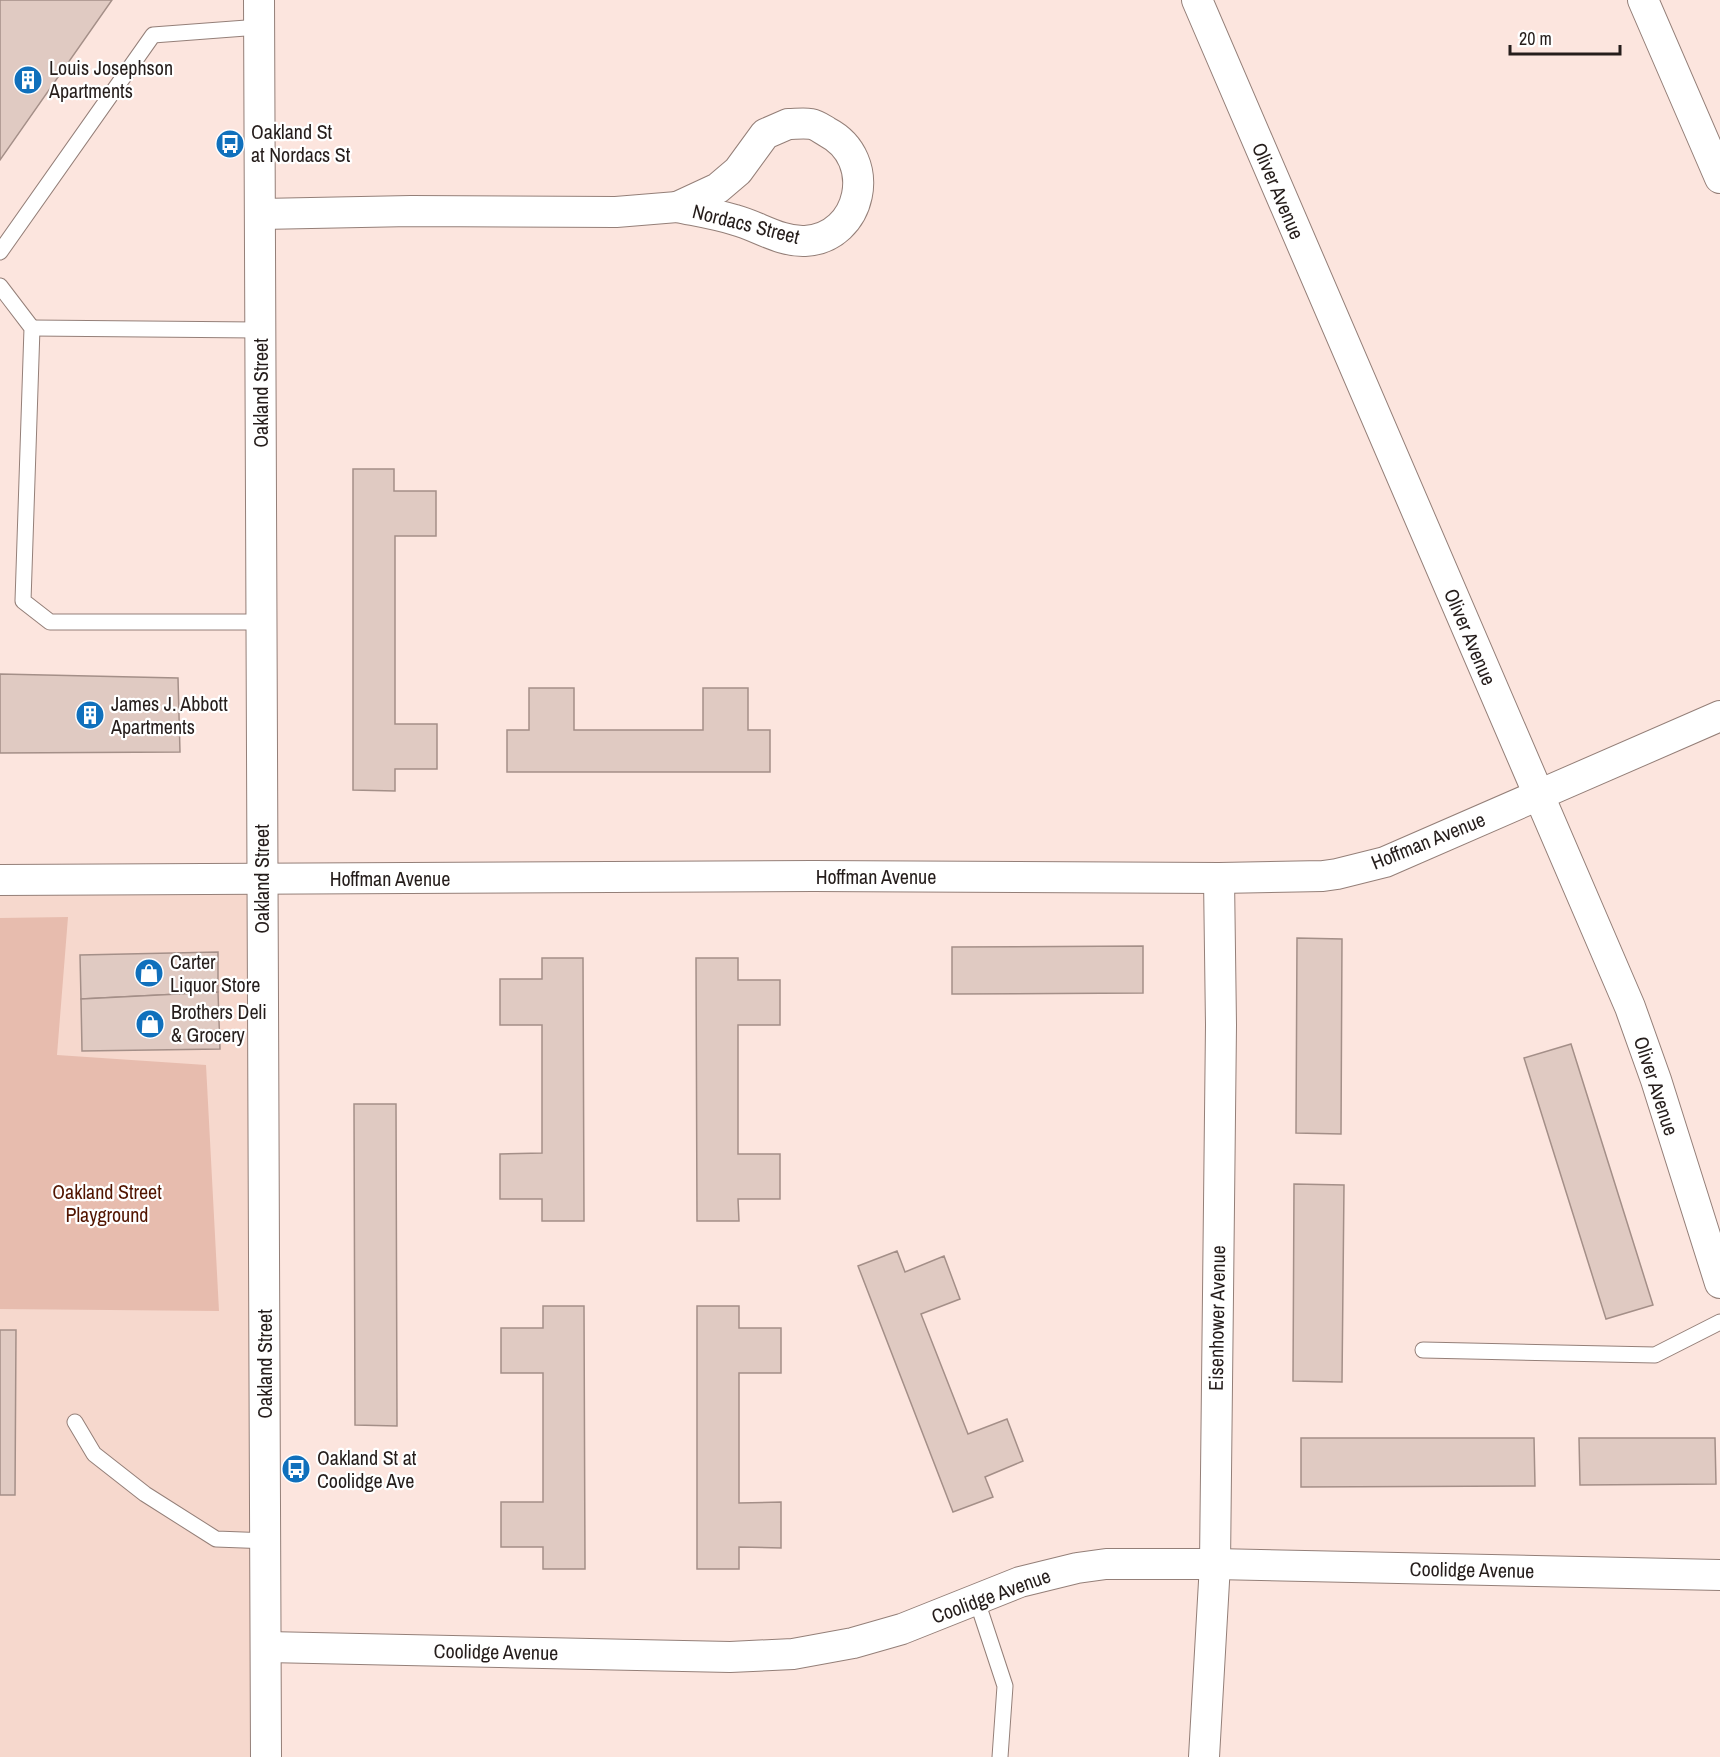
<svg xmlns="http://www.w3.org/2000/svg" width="1720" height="1757" font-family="'Archivo Narrow',sans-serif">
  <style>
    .built { fill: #f6d8cd }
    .green { fill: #e7bcae }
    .building { fill: #e0cac2; stroke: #a48f88; stroke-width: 1.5 }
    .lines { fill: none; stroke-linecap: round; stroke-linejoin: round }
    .lane-casing { stroke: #947f78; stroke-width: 17 }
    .street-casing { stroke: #947f78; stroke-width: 32 }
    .lane { stroke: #fff; stroke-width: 15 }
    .street { stroke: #fff; stroke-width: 30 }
    .labels { text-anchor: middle; stroke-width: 4.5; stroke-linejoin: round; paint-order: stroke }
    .poi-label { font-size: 20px; fill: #251d1b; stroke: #fff; text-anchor: start }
    .street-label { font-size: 20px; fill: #251d1b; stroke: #fff }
    .park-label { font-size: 20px; fill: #521500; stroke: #fff }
  </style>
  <rect width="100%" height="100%" fill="#fce5de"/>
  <polygon class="built" points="0,867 275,874 282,1757 0,1757"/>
  <polygon class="green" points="68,917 57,1055 206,1065 219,1311 0,1309 0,918"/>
  <g class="building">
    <polygon points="0,0 112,0 0,160"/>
    <polygon points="353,469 394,469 394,491 436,491 436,536 395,536 395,724 437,724 437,769 395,769 395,791 353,790"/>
    <polygon points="0,674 178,678 180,752 0,753"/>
    <polygon points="529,688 574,688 574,730 703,730 703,688 748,688 748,730 770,730 770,772 507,772 507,730 529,730"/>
    <polygon points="1297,938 1342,939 1341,1134 1296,1133"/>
    <polygon points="1143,946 1143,993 952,994 952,947"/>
    <polygon points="218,952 218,992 81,999 80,955"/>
    <polygon points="542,958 583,958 584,1221 542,1221 542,1199 500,1199 500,1154 542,1153 542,1025 500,1025 500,979 542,979"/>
    <polygon points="696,958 738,958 738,980 780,980 780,1025 738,1025 738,1154 780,1154 780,1199 738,1199 739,1221 697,1221"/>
    <polygon points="218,992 220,1049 82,1051 81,999"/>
    <polygon points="1571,1044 1653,1305 1606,1319 1524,1058"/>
    <polygon points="354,1104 396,1104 397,1426 355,1425"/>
    <polygon points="1294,1184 1344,1185 1342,1382 1293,1381"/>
    <polygon points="897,1251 905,1272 944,1256 960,1299 921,1314 968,1434 1007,1419 1023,1461 985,1477 993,1497 953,1512 858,1266"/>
    <polygon points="543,1306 584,1306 585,1569 543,1569 543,1547 501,1547 501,1502 543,1502 543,1373 501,1373 501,1328 543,1328"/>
    <polygon points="697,1306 739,1306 739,1328 781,1328 781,1373 739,1373 739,1503 781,1502 781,1548 739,1547 739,1569 697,1569"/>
    <polygon points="0,1330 16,1330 15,1495 0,1495"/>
    <polygon points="1301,1438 1534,1438 1535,1486 1301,1487"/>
    <polygon points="1579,1438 1715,1438 1716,1484 1580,1485"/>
  </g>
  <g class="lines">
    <g class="lane-casing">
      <g id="lane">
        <polyline points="0,252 153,35 259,27"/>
        <polyline points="0,286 32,328 23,601 50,622 261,622"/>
        <polyline points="32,328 261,330"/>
        <polyline points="1423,1350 1655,1355 1720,1322"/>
        <polyline points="75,1422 94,1454 145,1494 216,1539 266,1541"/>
        <polyline points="976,1598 1005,1686 1000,1757"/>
      </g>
    </g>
    <g class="street-casing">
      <g id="street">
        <polyline points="259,0 266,1757"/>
        <polyline points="1197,0 1630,1007 1656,1080 1720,1283"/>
        <polyline points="1643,0 1720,178"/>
        <path d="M 788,124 C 795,124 804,123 811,124 C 817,125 822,129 827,132 C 879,159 862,238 805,241 C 780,242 758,226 735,220 C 716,214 696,211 677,207 L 718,188 L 738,171 L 765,134 Z"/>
        <polyline points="261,214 411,211 616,212 677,207"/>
        <polyline points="0,880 813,876 1219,878 1323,876 1337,874 1385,862 1720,716"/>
        <polyline points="267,1647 730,1657 793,1654 853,1643 902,1629 1020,1582 1077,1568 1106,1564 1215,1564 1720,1575"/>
        <polyline points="1204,1757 1215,1564 1221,1025 1219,878"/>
      </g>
    </g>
    <use href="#lane" class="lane"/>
    <use href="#street" class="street"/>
  </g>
  <defs>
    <g id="building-disc" transform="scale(1.5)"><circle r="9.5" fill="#1070bc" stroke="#fff"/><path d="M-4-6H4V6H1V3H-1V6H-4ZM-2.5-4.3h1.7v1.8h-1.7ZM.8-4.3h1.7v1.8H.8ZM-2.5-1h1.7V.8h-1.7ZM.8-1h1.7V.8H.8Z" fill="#fff"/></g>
    <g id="bus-disc" transform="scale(1.5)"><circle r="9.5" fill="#1070bc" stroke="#fff"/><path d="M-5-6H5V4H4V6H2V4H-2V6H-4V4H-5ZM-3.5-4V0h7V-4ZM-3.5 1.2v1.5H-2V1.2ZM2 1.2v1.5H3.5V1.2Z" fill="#fff"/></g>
    <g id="shop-disc" transform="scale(1.5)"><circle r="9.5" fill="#1070bc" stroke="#fff"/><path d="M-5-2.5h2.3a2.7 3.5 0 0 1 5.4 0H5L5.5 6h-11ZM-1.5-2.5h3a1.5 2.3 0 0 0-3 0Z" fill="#fff"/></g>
  </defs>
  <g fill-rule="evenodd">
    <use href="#building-disc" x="28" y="80"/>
    <use href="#bus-disc" x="230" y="144"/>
    <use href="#building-disc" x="90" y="715"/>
    <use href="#shop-disc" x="149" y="973"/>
    <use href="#shop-disc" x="150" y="1024"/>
    <use href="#bus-disc" x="296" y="1469"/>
  </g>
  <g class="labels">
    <g class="poi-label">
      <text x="49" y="75">Louis Josephson<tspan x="49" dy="23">Apartments</tspan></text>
      <text x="251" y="139">Oakland St<tspan x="251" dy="23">at Nordacs St</tspan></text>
      <text x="111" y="711">James J. Abbott<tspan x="111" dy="23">Apartments</tspan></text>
      <text x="170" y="969">Carter<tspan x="170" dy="23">Liquor Store</tspan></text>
      <text x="171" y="1019">Brothers Deli<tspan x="171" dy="23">&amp; Grocery</tspan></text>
      <text x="317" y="1465">Oakland St at<tspan x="317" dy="23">Coolidge Ave</tspan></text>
    </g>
    <g class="street-label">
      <text transform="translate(1278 191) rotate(67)" y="7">Oliver Avenue</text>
      <text transform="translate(746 224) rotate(14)" y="7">Nordacs Street</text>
      <text transform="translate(261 393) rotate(-90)" y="7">Oakland Street</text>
      <text transform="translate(1470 637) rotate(67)" y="7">Oliver Avenue</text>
      <text transform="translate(1428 841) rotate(-22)" y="7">Hoffman Avenue</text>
      <text x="876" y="884">Hoffman Avenue</text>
      <text transform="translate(262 879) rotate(-90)" y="7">Oakland Street</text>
      <text x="390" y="886">Hoffman Avenue</text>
      <text transform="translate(1656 1086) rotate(72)" y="7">Oliver Avenue</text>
      <text transform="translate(1217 1318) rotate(-89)" y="7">Eisenhower Avenue</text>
      <text transform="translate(265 1364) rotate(-90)" y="7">Oakland Street</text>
      <text transform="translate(1472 1570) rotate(1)" y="7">Coolidge Avenue</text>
      <text transform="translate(991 1596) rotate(-20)" y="7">Coolidge Avenue</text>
      <text transform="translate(496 1652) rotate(1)" y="7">Coolidge Avenue</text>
    </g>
    <g class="park-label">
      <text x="107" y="1199">Oakland Street<tspan x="107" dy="23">Playground</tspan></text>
    </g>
  </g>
  <path d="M1510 45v9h110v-9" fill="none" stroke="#251d1b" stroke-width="3"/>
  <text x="1519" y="45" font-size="18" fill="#251d1b" stroke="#ffffff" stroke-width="4.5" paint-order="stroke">20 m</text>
</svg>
